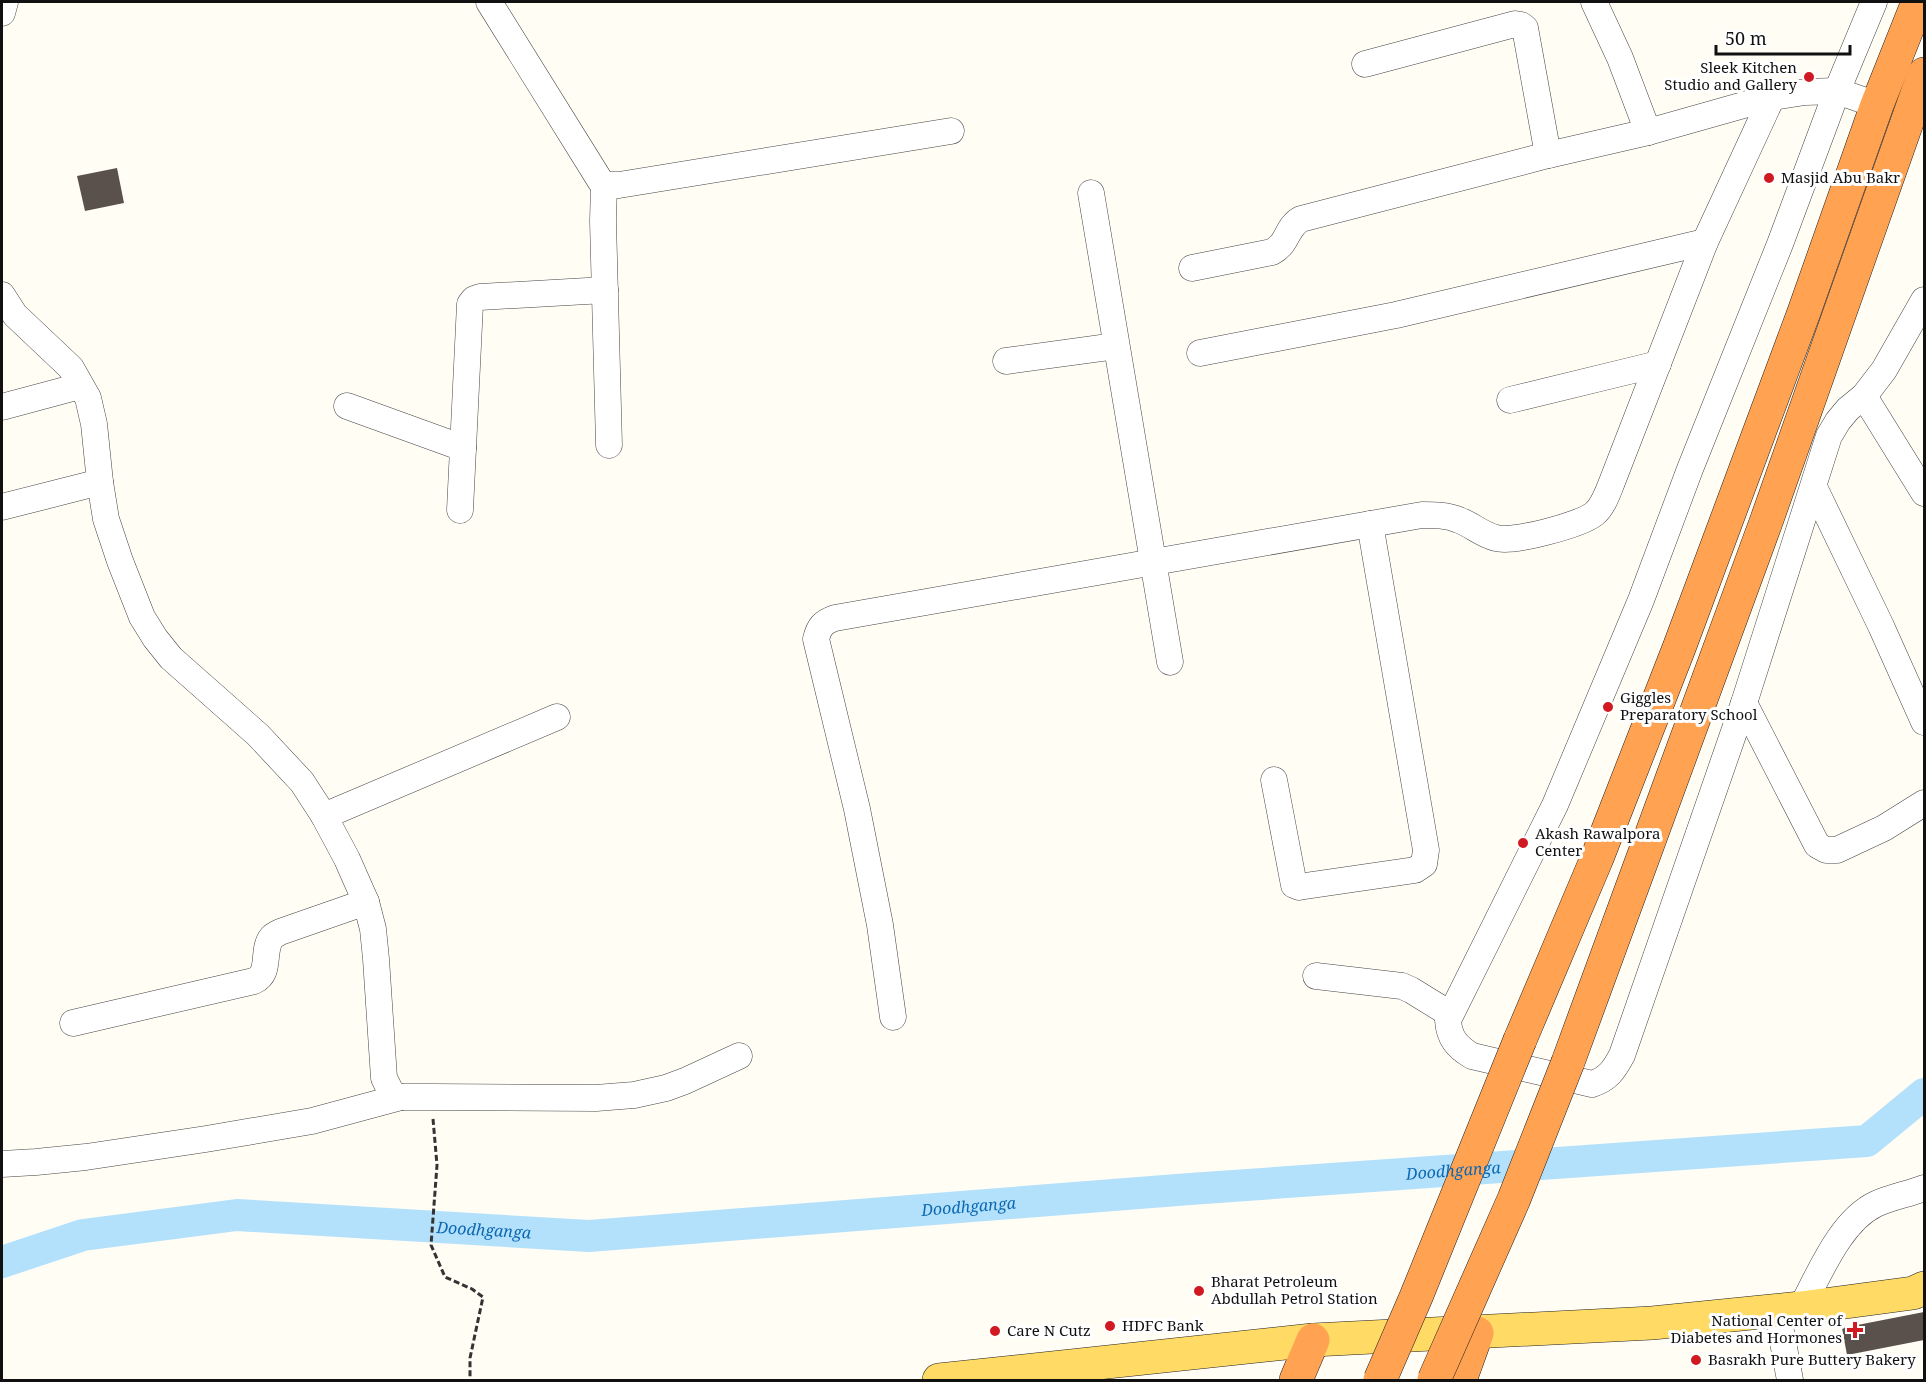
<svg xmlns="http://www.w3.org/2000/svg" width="1926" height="1382" font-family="'Noto Serif',serif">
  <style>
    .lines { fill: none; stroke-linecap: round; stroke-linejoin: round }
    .river { stroke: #b3e1fc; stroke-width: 32 }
    .building { fill: #5b514c }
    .minor-casing { stroke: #444; stroke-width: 27 }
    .major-casing { stroke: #222; stroke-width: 34 }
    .highway-casing { stroke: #222; stroke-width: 34 }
    .path { stroke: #333; stroke-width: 3; stroke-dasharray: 6 3; stroke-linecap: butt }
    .minor { stroke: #fff; stroke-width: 26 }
    .major { stroke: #ffda64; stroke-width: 33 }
    .highway { stroke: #ffa252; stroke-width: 33 }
    .highway-bridge-casing { stroke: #222; stroke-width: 34; stroke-linecap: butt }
    .highway-bridge { stroke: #ffa252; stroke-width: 33 }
    .poi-dot { fill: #d01921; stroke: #fff; stroke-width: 2 }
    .labels { text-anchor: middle; stroke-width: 6; stroke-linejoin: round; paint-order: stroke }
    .poi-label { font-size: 15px; fill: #111; stroke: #fff; text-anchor: start }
    .water-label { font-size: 16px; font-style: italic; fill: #0b68b1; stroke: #fff }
  </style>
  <rect width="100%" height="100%" fill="#fffdf4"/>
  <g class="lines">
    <path class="river" id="s1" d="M 2,1262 L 83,1235 L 237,1215 L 589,1236 L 1190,1189 L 1867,1141 L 1924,1094"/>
  </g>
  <g class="building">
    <polygon points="117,168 124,203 85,211 77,176"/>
    <polygon points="1924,1312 1924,1340 1847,1355 1842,1328"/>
  </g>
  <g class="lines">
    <g class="minor-casing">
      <g id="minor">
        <polyline points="489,2 601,182 608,185 619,185 951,131"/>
        <polyline points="1594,2 1620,58 1648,132"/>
        <path d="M 1874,2 L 1837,91 L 1780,244 L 1690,469 L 1641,600 L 1555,805 L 1448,1020 C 1449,1038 1457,1047 1472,1056 L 1592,1084 C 1608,1079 1614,1070 1622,1055 L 1744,703 L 1829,436 L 1838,421 L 1848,409 L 1864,396 L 1884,370 L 1924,300"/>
        <polyline points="2,13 5,2"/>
        <polyline points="1365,64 1515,24 1521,25 1525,28 1548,155"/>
        <polyline points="604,184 603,221 609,445"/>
        <polyline points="1091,193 1170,662"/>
        <path d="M 1192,268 L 1272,252 C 1289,243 1286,227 1301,219 L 1548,155 L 1648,132 L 1772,97 L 1805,92 L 1837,91 L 1877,105"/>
        <polyline points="2,295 15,315 71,368 88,398 94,424 100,482 106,519 120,561 142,617 155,638 171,658 258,735 302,782 324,816 347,859 366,902 373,929 376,959 384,1078 392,1094 401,1097 431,1097 596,1098 634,1095 666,1088 685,1081 739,1056"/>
        <polyline points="1200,353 1396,315 1705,242"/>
        <polyline points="1006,361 1116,346"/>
        <polyline points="1864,396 1924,493"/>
        <polyline points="1510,400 1658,364"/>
        <polyline points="347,406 463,448"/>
        <polyline points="2,407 80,386"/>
        <polyline points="1814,487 1881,626 1924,722"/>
        <polyline points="2,507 100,482"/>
        <polyline points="460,510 470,304 474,299 480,297 605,290"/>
        <polyline points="1744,703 1817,845 1826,850 1837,850 1884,828 1924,803"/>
        <polyline points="1274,780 1294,885 1299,887 1305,886 1415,870 1424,864 1426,850 1370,524"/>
        <polyline points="324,816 557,717"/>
        <polyline points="1316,976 1402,986 1411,990 1450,1014"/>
        <path d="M 893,1017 L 880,925 L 857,809 L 816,639 C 819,627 823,622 835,618 L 1422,515 C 1435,515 1447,515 1459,520 C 1472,525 1483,535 1496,538 C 1513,543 1580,525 1594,514 C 1603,507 1608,492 1612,482 L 1705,242 L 1772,97"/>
        <path d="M 73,1023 L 254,981 C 272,973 261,950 272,937 C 274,935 277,934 280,932 L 366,902"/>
        <polyline points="2,1164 36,1162 86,1157 206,1139 312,1121 401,1097"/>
        <path d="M 1801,1308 C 1819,1275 1840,1221 1876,1204 C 1891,1197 1909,1194 1924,1188"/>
        <polyline points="1777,1310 1790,1380"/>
      </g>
    </g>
    <g class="major-casing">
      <polyline id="major" points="939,1380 1313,1340 1652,1323 1801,1308 1913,1293 1924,1288"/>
    </g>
    <g class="highway-casing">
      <g id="highway">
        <polyline points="1520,1040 1597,858 1679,648 1804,312 1877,105 1918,2"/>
        <polyline points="1568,1062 1766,522 1924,74"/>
        <polyline points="1296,1380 1313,1340"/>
        <polyline points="1460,1380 1477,1333"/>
      </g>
    </g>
    <polyline class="path" points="433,1119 437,1165 431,1245 445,1277 472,1289 483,1297 470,1358 470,1380"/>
    <use href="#minor" class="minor"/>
    <use href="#major" class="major"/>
    <use href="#highway" class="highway"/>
    <g class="highway-bridge-casing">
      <g id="highway-bridge">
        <polyline points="1380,1380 1416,1297 1520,1040"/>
        <polyline points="1434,1380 1514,1199 1568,1062"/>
      </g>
    </g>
    <use href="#highway-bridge" class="highway-bridge"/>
  </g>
  <g class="poi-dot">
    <circle cx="1809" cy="77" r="6"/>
    <circle cx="1769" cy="178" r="6"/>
    <circle cx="1608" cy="707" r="6"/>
    <circle cx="1523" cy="843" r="6"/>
    <circle cx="1199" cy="1291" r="6"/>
    <circle cx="1110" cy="1326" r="6"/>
    <path d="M1852 1321h6v6h6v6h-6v6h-6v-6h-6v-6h6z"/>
    <circle cx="995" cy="1331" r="6"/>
    <circle cx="1696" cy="1360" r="6"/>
  </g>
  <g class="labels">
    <g class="poi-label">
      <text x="1797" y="73" text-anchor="end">Sleek Kitchen<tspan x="1797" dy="17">Studio and Gallery</tspan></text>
      <text x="1781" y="183">Masjid Abu Bakr</text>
      <text x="1620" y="703">Giggles<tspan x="1620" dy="17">Preparatory School</tspan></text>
      <text x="1535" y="839">Akash Rawalpora<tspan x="1535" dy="17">Center</tspan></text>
      <text x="1211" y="1287">Bharat Petroleum<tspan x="1211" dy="17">Abdullah Petrol Station</tspan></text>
      <text x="1842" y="1326" text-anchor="end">National Center of<tspan x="1842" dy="17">Diabetes and Hormones</tspan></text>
      <text x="1122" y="1331">HDFC Bank</text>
      <text x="1007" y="1336">Care N Cutz</text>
      <text x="1708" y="1365">Basrakh Pure Buttery Bakery</text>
    </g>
    <g class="water-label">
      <text dy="6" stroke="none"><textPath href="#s1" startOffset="1460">Doodhganga</textPath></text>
      <text dy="6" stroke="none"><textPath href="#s1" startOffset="974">Doodhganga</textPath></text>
      <text dy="6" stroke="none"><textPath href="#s1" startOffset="488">Doodhganga</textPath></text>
    </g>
  </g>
  <rect width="1926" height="1382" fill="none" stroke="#111111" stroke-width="6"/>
  <path d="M1716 45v9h134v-9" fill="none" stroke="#111111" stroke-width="3"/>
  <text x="1725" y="45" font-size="18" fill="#111111" stroke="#ffffff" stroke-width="4.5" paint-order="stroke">50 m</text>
</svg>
